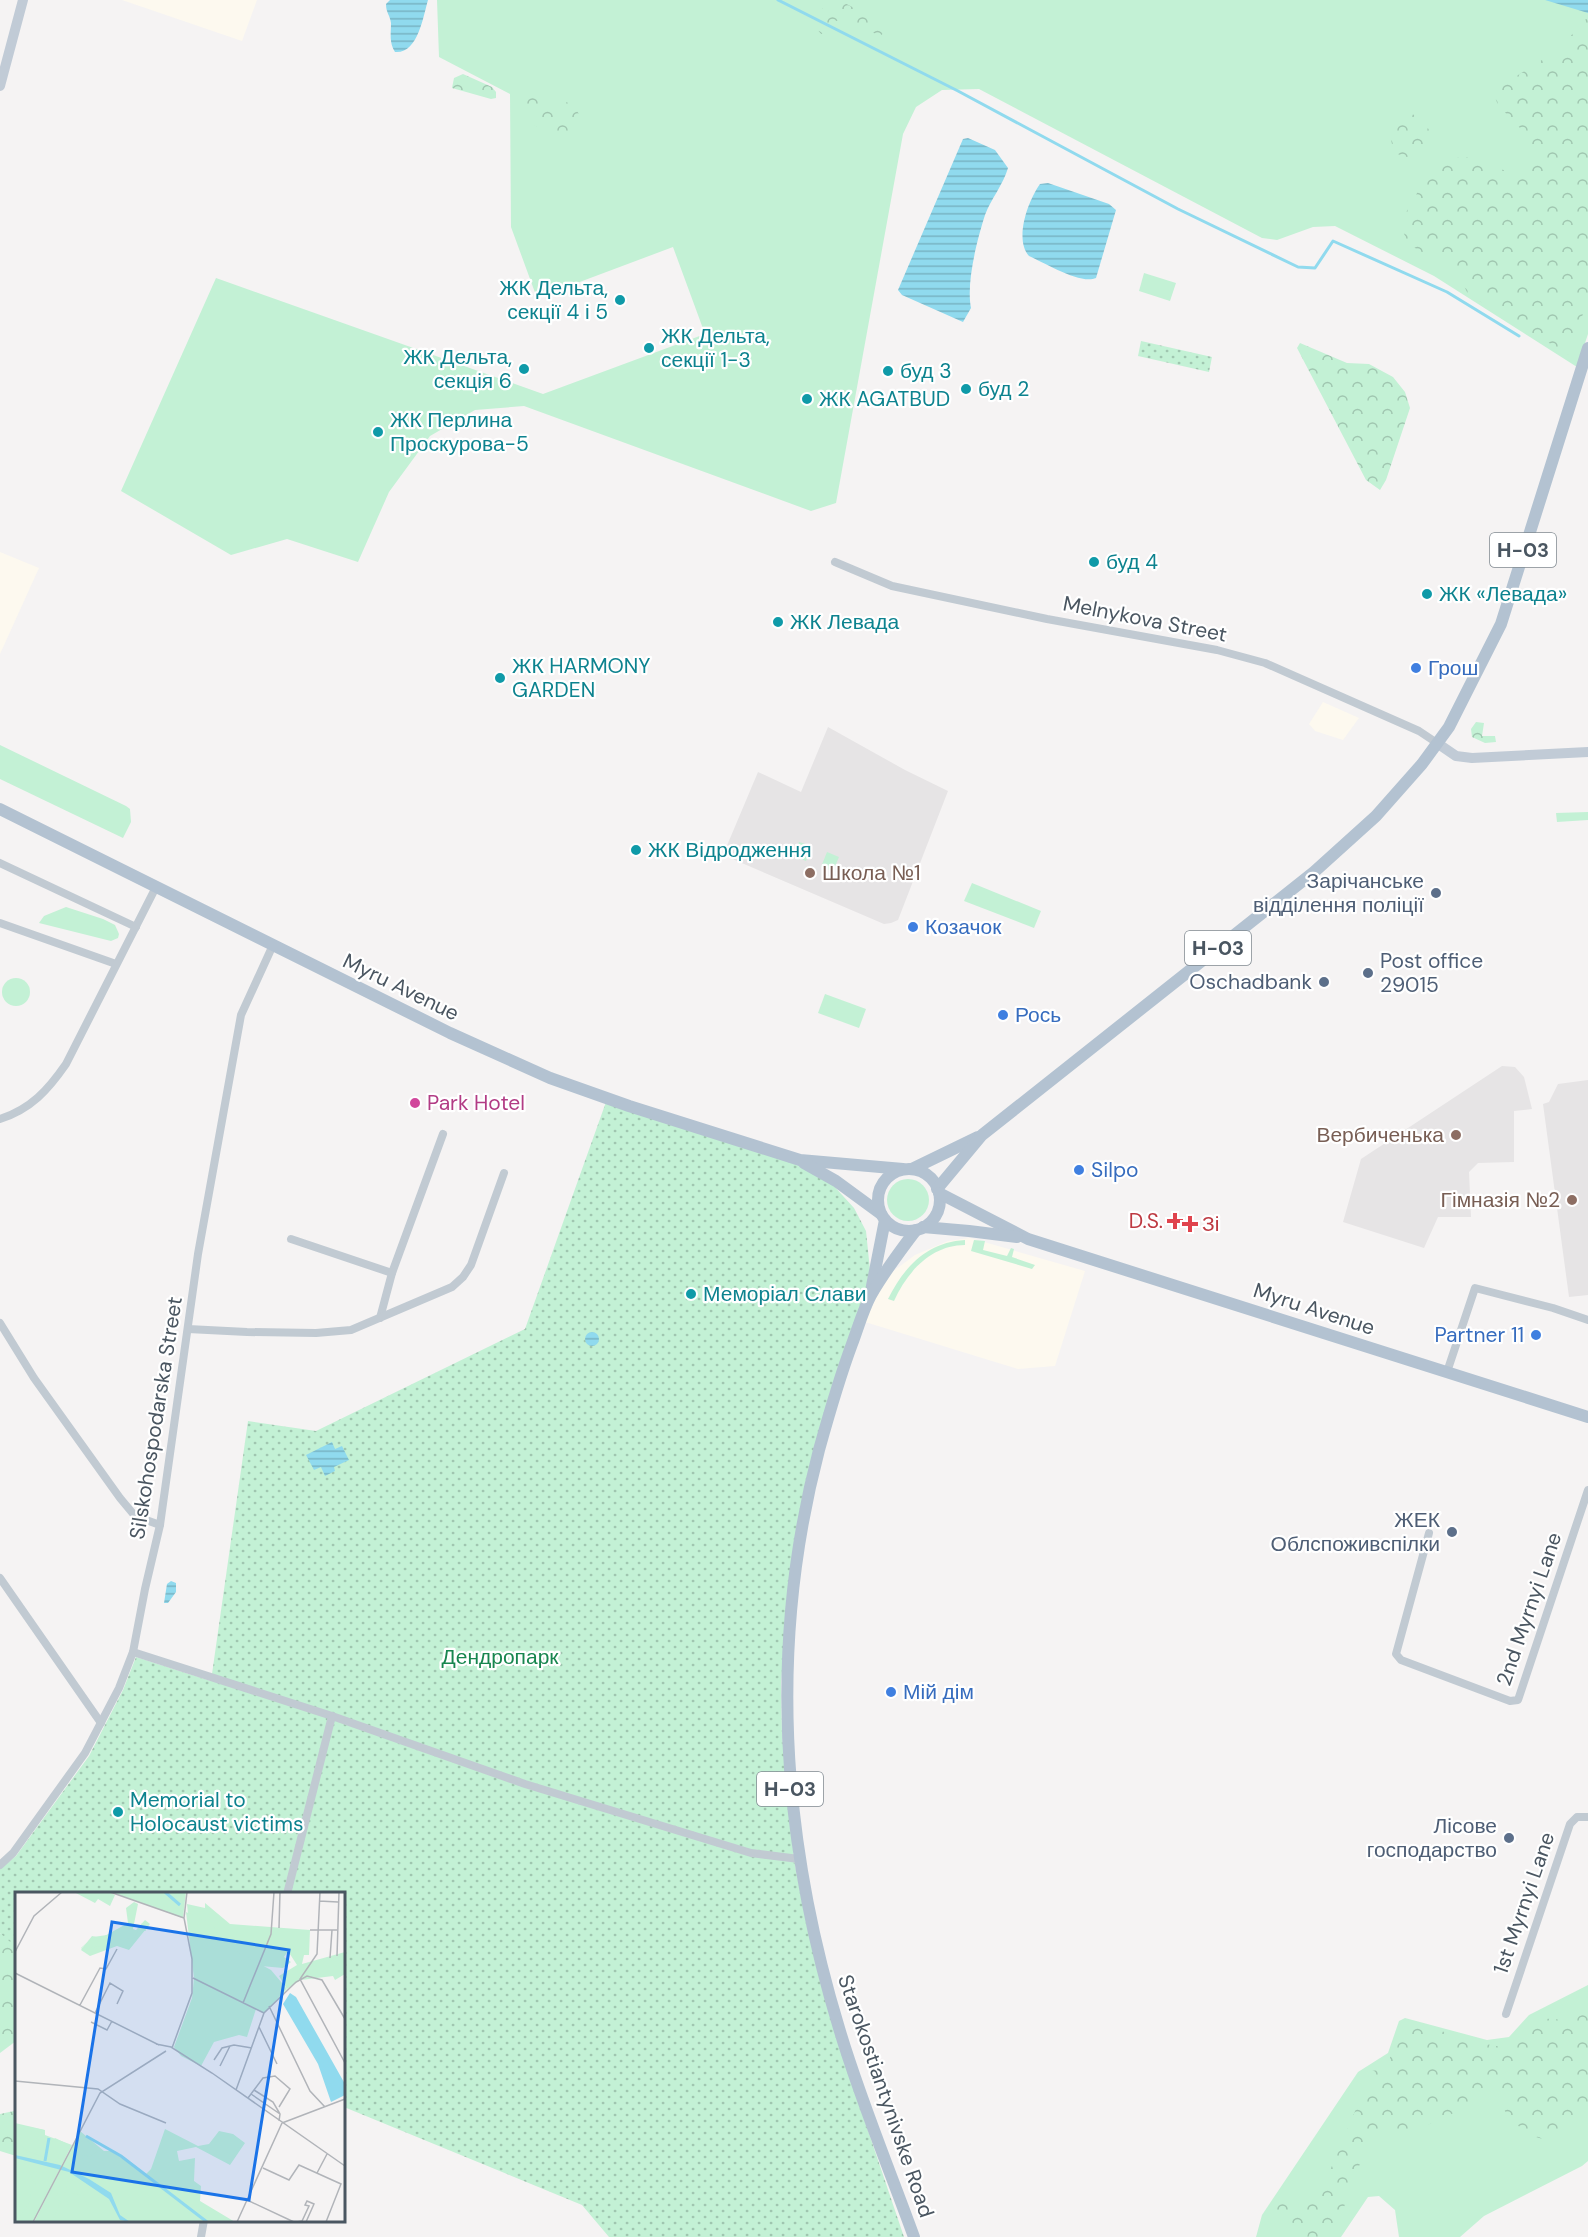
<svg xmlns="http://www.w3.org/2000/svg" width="1588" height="2237" font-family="'DM Sans',sans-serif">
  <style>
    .commercial { fill: #fdf9ef }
    .education { fill: #e6e4e5 }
    .green { fill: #c3f1d5 }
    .forest { fill: url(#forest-crowns) }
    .park { fill: url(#park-dots) }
    .water { fill: url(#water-rules) }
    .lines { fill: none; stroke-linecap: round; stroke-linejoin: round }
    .stream { stroke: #90daee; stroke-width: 3 }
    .street { stroke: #c1cad2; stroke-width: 8 }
    .secondary { stroke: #c1cbd6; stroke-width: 10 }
    .primary { stroke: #b3c2d1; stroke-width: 12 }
    .culture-dot { fill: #0f9aa8; stroke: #fff; stroke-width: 2 }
    .shop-dot { fill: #3f7fe0; stroke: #fff; stroke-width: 2 }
    .education-dot { fill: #8d6e63; stroke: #fff; stroke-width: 2 }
    .service-dot { fill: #5c6f8a; stroke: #fff; stroke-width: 2 }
    .hotel-dot { fill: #d1479c; stroke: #fff; stroke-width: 2 }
    .health-dot { fill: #e0444e; stroke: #fff; stroke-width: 2 }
    .labels { text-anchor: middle; stroke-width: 4.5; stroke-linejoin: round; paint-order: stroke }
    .shield { fill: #fff; stroke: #808990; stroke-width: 1.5 }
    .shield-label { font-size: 20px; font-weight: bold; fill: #4a5661 }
    .culture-label { font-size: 21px; fill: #0d838f; stroke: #fff; text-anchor: start }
    .street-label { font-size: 21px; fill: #4a5661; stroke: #fff }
    .shop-label { font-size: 21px; fill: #366cbe; stroke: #fff; text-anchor: start }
    .education-label { font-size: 21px; fill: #785e54; stroke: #fff; text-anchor: end }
    .service-label { font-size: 21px; fill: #4e5e75; stroke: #fff; text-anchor: end }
    .hotel-label { font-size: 21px; fill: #b23c85; stroke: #fff; text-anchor: start }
    .health-label { font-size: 21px; fill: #be3a42; stroke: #fff; text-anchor: end }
    .park-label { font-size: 21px; fill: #17864f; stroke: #fff }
    .inset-river { fill: none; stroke: #90daee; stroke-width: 3 }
    .inset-road { fill: none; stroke: #b1b4b9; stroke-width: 1.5 }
    .view { fill: #1a73e8; fill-opacity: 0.15; stroke: #1a73e8; stroke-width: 3 }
    .inset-edge { fill: none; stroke: #4a5661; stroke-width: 3 }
  </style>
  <defs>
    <pattern id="forest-crowns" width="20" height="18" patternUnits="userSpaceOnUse" patternTransform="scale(1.5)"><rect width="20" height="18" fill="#c3f1d5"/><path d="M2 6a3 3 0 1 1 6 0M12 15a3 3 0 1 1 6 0" fill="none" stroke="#a0c6b0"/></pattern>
    <pattern id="park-dots" width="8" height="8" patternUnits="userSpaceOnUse" patternTransform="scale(1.5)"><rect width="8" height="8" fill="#c3f1d5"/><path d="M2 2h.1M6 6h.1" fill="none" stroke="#a0c6b0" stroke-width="1.8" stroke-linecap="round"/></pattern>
    <pattern id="water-rules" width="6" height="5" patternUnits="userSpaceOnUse" patternTransform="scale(1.5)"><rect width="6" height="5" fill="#90daee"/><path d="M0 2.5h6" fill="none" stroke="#78b4c4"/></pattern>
  </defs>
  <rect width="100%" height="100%" fill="#f5f3f3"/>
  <g class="commercial">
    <polygon points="122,0 257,0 242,41"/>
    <polygon points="0,552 39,568 0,654"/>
    <polygon points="1323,702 1359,718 1343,740 1315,731 1309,724"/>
    <polygon points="970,1238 1085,1271 1055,1366 1018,1369 865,1322 883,1283 888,1275 915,1255 948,1241"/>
  </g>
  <g class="education">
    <polygon points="828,727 905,770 948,791 898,920 891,923 884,924 723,855 758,772 801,792"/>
    <polygon points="1502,1066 1515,1067 1524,1077 1532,1109 1514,1111 1514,1162 1478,1163 1469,1172 1471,1217 1438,1217 1424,1248 1343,1222 1361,1159"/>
    <polygon points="1588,1080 1588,1295 1569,1297 1543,1104 1549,1102 1558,1084"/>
  </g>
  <g class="green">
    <polygon points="437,0 1588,0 1588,334 1577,367 1434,276 1335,226 1313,227 1277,240 1262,238 979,89 942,90 916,107 903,134 836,503 811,511 524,406 475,410 430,436 389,492 358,562 287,539 231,555 121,491 216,278 543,394 705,334 673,247 537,298 511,227 510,94 439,57"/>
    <polygon points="1144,273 1176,283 1170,301 1139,291"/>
    <polygon points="0,745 126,806 130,809 131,822 123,838 0,779"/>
    <polygon points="1588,812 1588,820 1557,822 1556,813"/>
    <polygon points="799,842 812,846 806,861 794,856"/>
    <polygon points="827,852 839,857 833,871 821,867"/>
    <polygon points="972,883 1041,911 1034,928 964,901"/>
    <polygon points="66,907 103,919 115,925 119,934 118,938 111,941 39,923 44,916"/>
    <circle cx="16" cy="992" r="14"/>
    <polygon points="825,994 866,1009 859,1028 818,1013"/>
    <circle cx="908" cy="1200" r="21"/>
    <path d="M 965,1240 L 965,1245 C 931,1245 907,1272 894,1301 L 888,1299 C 904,1267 927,1242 965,1240 Z"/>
    <polygon points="974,1240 985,1241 983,1250 1007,1256 1011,1248 1014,1249 1012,1257 1035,1265 1032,1269 971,1251"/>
    <polygon points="1588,1985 1588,2161 1582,2166 1484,2216 1460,2237 1399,2237 1395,2210 1379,2196 1368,2197 1341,2237 1256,2237 1262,2215 1358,2072 1388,2053 1399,2021 1405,2018 1487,2040 1509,2037 1529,2015"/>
  </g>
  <g class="forest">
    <polygon points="839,0 888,26 886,32 881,35 855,28 840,20 836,21 830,33 821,34 817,29 822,9"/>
    <polygon points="1586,19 1588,19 1588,299 1569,355 1468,294 1457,272 1408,244 1400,223 1433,165 1451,158 1476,157 1516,176 1530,170 1532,155 1520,128 1498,105 1492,89 1515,77 1558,50"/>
    <polygon points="463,74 492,87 496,92 496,98 491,99 452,88 454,78"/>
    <path d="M 526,97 L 541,99 L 556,105 L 564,102 L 572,103 L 582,119 L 582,130 L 578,134 L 556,139 C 541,131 526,121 519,105 Z"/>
    <polygon points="1409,112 1424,121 1430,132 1421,151 1407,157 1394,153 1390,135 1395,115"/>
    <polygon points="1300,343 1347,363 1369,364 1393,377 1405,392 1410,408 1386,480 1380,490 1366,480 1297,348"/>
    <polygon points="1476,722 1484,723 1482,736 1495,736 1496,742 1485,743 1472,737 1471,729"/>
    <polygon points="0,1933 16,1944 16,2041 0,2053"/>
    <path d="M 1588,2011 L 1588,2115 L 1573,2117 C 1557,2153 1530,2139 1509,2117 C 1503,2110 1502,2101 1494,2093 L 1474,2101 L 1464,2109 L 1444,2117 L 1419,2129 L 1406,2131 L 1386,2126 L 1372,2131 L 1333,2237 L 1307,2237 L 1308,2232 L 1303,2227 L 1274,2215 L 1274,2209 L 1279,2203 L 1292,2201 L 1315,2204 L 1318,2199 L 1372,2071 L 1383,2069 L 1388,2063 L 1402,2026 L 1410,2022 C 1424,2025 1492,2048 1499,2046 C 1516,2042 1519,2023 1535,2020 C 1559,2015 1565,2027 1588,2011 Z"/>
    <polygon points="16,2105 16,2156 0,2151 0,2114 14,2111"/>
  </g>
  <g class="park">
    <polygon points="1141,341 1212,357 1209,372 1138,356"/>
    <polygon points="606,1102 798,1165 833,1185 854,1208 866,1231 870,1270 866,1297 830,1392 788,1598 781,1683 782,1735 794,1860 810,1939 855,2092 904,2237 609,2237 582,2205 344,2107 344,1894 16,1894 16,1947 0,1933 0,1869 16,1856 89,1756 123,1690 136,1657 211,1681 248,1421 316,1431 525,1329"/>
  </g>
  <g class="water">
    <path d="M 390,0 L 428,0 C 423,17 418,54 395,52 C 389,43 391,33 391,23 C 390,15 386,13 386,4 Z"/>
    <polygon points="1545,0 1588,0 1588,13"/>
    <path d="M 968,138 L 995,150 L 1008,168 C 1003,185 991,199 985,215 C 977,240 966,283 971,308 L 963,322 L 902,295 L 898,290 L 963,139 Z"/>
    <path d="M 1048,183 L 1109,204 L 1116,210 L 1096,278 C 1081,285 1045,263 1029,256 C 1014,239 1028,201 1040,184 Z"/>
    <circle cx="592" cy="1339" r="7"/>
    <polygon points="332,1442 335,1449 342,1446 349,1460 334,1467 335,1471 325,1476 321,1467 314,1470 306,1455"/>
    <polygon points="171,1581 176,1583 176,1592 168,1603 164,1603 167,1584"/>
  </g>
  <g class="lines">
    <polyline class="stream" points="778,0 958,91 1178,209 1298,267 1315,268 1333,241 1447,292 1519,336"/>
    <g class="street">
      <polyline points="835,562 892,586 1047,619 1217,650 1265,663 1419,731 1437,743"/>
      <polyline points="0,863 136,927"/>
      <polyline points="0,923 116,964"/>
      <path d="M 0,1119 C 31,1109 48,1090 66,1064 L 156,887"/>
      <polyline points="291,1239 392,1273"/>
      <polyline points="380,1318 392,1273 443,1134"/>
      <polyline points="0,1323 34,1378 120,1498 135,1516 160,1525"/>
      <polyline points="188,1329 247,1332 316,1333 351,1330 452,1287 463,1277 471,1265 504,1173"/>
      <polyline points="1447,1372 1475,1288 1553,1308 1588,1320"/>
      <polyline points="1429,1533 1396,1654 1401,1660 1510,1701 1518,1700 1588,1490"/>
      <polyline points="0,1578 101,1723"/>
      <polyline points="133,1652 332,1716 525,1784 751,1853 799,1859"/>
      <polyline points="0,1865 13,1853 85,1753 119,1688 133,1652 145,1589 160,1525 198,1254 241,1015 273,945"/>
      <polyline points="287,1894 332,1716"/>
      <polyline points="1506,2014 1570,1824 1577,1817 1588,1817"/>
      <polyline points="201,2237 204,2220"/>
    </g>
    <g class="secondary">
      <polyline points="0,86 23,0"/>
      <polyline points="1437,743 1456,756 1472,758 1588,752"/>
    </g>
    <g class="primary">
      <polyline points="0,809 450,1033 550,1078 629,1106 800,1160 903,1169"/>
      <polyline points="804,1163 836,1181 881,1214"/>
      <polyline points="912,1169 978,1137"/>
      <circle cx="909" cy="1200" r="31"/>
      <polyline points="937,1189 982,1135 1314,872 1376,816 1422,764 1449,727 1501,624 1588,348"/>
      <polyline points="939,1193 1028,1239 1588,1417"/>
      <polyline points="923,1227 969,1231 1017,1237"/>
      <polyline points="872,1286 885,1220"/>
      <path d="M 914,2237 C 889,2168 860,2099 839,2028 C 781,1837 768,1644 819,1450 C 829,1414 839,1379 852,1344 C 858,1328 863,1310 871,1295 C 884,1272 900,1251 916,1230"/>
    </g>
  </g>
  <g class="culture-dot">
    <circle cx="620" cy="300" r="6"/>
    <circle cx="649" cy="348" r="6"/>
    <circle cx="524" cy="369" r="6"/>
    <circle cx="888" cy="371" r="6"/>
    <circle cx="966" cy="389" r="6"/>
    <circle cx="807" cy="399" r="6"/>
    <circle cx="378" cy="432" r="6"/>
    <circle cx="1094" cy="562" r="6"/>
    <circle cx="1427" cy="594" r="6"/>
    <circle cx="778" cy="622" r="6"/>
    <circle cx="500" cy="678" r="6"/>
    <circle cx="636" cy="850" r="6"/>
    <circle cx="691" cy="1294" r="6"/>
    <circle cx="118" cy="1812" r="6"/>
  </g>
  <g class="shop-dot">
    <circle cx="1416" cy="668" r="6"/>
    <circle cx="913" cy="927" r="6"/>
    <circle cx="1003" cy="1015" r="6"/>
    <circle cx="1079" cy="1170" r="6"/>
    <circle cx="1536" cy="1335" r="6"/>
    <circle cx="891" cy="1692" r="6"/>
  </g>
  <g class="education-dot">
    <circle cx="810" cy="873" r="6"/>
    <circle cx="1456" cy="1135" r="6"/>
    <circle cx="1572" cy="1200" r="6"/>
  </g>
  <g class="service-dot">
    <circle cx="1436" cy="893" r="6"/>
    <circle cx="1368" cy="973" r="6"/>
    <circle cx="1324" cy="982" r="6"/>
    <circle cx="1452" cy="1532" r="6"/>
    <circle cx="1509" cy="1838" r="6"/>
  </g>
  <circle class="hotel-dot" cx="415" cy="1103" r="6"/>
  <g class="health-dot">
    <path d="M1172 1212h6v6h6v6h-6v6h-6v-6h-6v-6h6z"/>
    <path d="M1187 1215h6v6h6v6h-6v6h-6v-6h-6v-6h6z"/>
  </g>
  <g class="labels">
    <g class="shield">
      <rect x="1490" y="533" width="66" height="34" rx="4.5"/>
      <rect x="1185" y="931" width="66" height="34" rx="4.5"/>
      <rect x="757" y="1772" width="66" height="34" rx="4.5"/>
    </g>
    <g class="shield-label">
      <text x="1523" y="557">Н-03</text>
      <text x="1218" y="955">Н-03</text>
      <text x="790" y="1796">Н-03</text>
    </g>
    <g class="culture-label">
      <text x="608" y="295" text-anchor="end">ЖК Дельта,<tspan x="608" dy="24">секції 4 і 5</tspan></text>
      <text x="661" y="343">ЖК Дельта,<tspan x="661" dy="24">секції 1-3</tspan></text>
      <text x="512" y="364" text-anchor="end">ЖК Дельта,<tspan x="512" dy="24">секція 6</tspan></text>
      <text x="900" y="378">буд 3</text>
      <text x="978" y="396">буд 2</text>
      <text x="819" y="406">ЖК AGATBUD</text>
      <text x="390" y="427">ЖК Перлина<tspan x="390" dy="24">Проскурова-5</tspan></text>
      <text x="1106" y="569">буд 4</text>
      <text x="1439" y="601">ЖК «Левада»</text>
      <text x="790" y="629">ЖК Левада</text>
      <text x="512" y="673">ЖК HARMONY<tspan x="512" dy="24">GARDEN</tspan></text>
      <text x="648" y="857">ЖК Відродження</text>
      <text x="703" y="1301">Меморіал Слави</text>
      <text x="130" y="1807">Memorial to<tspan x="130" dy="24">Holocaust victims</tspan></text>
    </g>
    <g class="street-label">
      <text transform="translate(1145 619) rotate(11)" y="7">Melnykova Street</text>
      <text transform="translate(401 987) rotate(26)" y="7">Myru Avenue</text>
      <text transform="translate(1314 1309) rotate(18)" y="7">Myru Avenue</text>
      <text transform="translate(156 1418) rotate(-81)" y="7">Silskohospodarska Street</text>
      <text transform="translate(1529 1609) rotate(-71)" y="7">2nd Myrnyi Lane</text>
      <text transform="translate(1524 1903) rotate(-71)" y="7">1st Myrnyi Lane</text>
      <text transform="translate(886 2096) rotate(71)" y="7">Starokostiantynivske Road</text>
    </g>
    <g class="shop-label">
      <text x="1428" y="675">Грош</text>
      <text x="925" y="934">Козачок</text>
      <text x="1015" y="1022">Рось</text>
      <text x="1091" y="1177">Silpo</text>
      <text x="1524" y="1342" text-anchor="end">Partner 11</text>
      <text x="903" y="1699">Мій дім</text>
    </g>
    <g class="education-label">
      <text x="822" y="880" text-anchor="start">Школа №1</text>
      <text x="1444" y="1142">Вербиченька</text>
      <text x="1560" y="1207">Гімназія №2</text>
    </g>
    <g class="service-label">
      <text x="1424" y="888">Зарічанське<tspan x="1424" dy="24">відділення поліції</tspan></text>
      <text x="1380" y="968" text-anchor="start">Post office<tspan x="1380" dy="24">29015</tspan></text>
      <text x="1312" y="989">Oschadbank</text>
      <text x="1440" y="1527">ЖЕК<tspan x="1440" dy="24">Облспоживспілки</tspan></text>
      <text x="1497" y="1833">Лісове<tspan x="1497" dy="24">господарство</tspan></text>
    </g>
    <g class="hotel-label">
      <text x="427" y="1110">Park Hotel</text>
    </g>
    <g class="health-label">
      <text x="1163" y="1228">D.S.</text>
      <text x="1202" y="1231" text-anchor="start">Зі</text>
    </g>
    <g class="park-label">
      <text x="500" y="1664">Дендропарк</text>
    </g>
  </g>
  <g transform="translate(15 1892)">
    <rect width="330" height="330" fill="#f5f3f3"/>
    <path d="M 59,0 L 94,0 L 100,3 L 95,14 L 83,7 L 80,11 ZM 96,0 L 171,0 L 168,26 ZM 119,10 L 123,12 L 118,37 L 121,38 L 130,28 L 135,32 L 114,58 L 102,54 L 75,64 L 66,58 L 77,44 L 86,46 L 113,31 L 111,16 ZM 0,231 L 30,238 L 30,243 L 57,253 L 18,330 L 0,330 ZM 150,237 L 183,254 L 194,252 L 204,239 L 218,242 L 230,251 L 215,273 L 181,255 L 162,259 L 164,269 L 180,266 L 179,289 L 186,294 L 185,309 L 220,330 L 19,330 L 65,239 L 89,259 L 98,259 L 131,282 L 136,277 Z" fill="#c3f1d5"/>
    <path d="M 129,0 L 163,0 L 155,11 L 150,11 ZM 190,11 L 215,32 L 295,38 L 294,63 L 289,63 L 287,72 L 330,60 L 330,82 L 320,88 L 318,84 L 286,88 L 272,97 L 264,84 L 282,73 L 273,59 L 269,65 L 276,70 L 268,76 L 246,74 L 180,90 L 172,12 L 190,16 ZM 127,31 L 131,39 L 126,39 L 114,57 L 103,53 L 75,63 L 66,56 L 78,45 L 99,42 L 105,48 L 119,46 ZM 79,45 L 92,51 L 93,54 L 67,56 ZM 0,232 L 29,238 L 21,247 L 33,254 L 40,246 L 55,253 L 48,266 L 43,271 L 13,259 L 0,250 ZM 65,241 L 82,259 L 75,265 L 67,262 L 69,272 L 56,278 L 49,274 ZM 0,267 L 43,276 L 17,330 L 1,330 L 15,309 L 16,297 L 22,295 L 15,282 L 0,282 ZM 48,280 L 53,280 L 54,286 L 49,304 L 43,301 L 39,307 L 46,309 L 37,330 L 20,330 ZM 59,301 L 69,304 L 73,318 L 53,318 L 52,304 Z" fill="#c3f1d5" fill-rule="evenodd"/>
    <path d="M 171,20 L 197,32 L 208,52 L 256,78 L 272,97 L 249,121 L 241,117 L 232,145 L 224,143 L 199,150 L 186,174 L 166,164 L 159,155 L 177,106 L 179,86 Z" fill="#c3f1d5"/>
    <path d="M 275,101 L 281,105 L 330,192 L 330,203 L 316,210 L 303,172 L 268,112 ZM 0,263 L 45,273 L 74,287 L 96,301 L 105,323 L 115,330 L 105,328 L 94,307 L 54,280 L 0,266 Z" fill="#90daee"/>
    <path class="inset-river" d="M 150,0 L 165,13M 71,244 L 106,264 L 192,330M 30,269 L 34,246"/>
    <path class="inset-road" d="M 95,0 L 169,26M 305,0 L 302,62 L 285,87 L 330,171M 304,9 L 323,10M 264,36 L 265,0M 295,38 L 322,38M 0,60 L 19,24 L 47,0M 322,64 L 324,0M 315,66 L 317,38M 0,81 L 144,153M 178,86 L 249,121M 228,111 L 256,42 L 259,0M 65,113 L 85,76 L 91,77 L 102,57M 254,114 L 295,199 L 310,215M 80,121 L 95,91 L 108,99 L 102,112M 76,130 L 92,138 L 97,129M 244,135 L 262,172M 141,152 L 156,155 L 197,181 L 330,274M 157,156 L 177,101 L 177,67 L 169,26 L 172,0M 199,168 L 207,156 L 219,153 L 237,156M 205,174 L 215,154M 0,189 L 83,197 L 105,212 L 151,231M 221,198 L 249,121 L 281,90 L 292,84 L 307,88 L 330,127M 239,198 L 258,210 L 265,222M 236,202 L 265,222 L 264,229M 233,206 L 248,186 L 260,184 L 275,197 L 264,215M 267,231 L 330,207M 248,276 L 274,288 L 284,273 L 326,292 L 311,330M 302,281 L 312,262M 232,308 L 279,330M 18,330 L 85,201 L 151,159M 222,330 L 267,231M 282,330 L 287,329 L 294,314 L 290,313 L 292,309 L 299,312 L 291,330"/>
    <path class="view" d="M 97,30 L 274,58 L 234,308 L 57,280 Z"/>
    <rect width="330" height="330" class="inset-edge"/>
  </g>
</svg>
